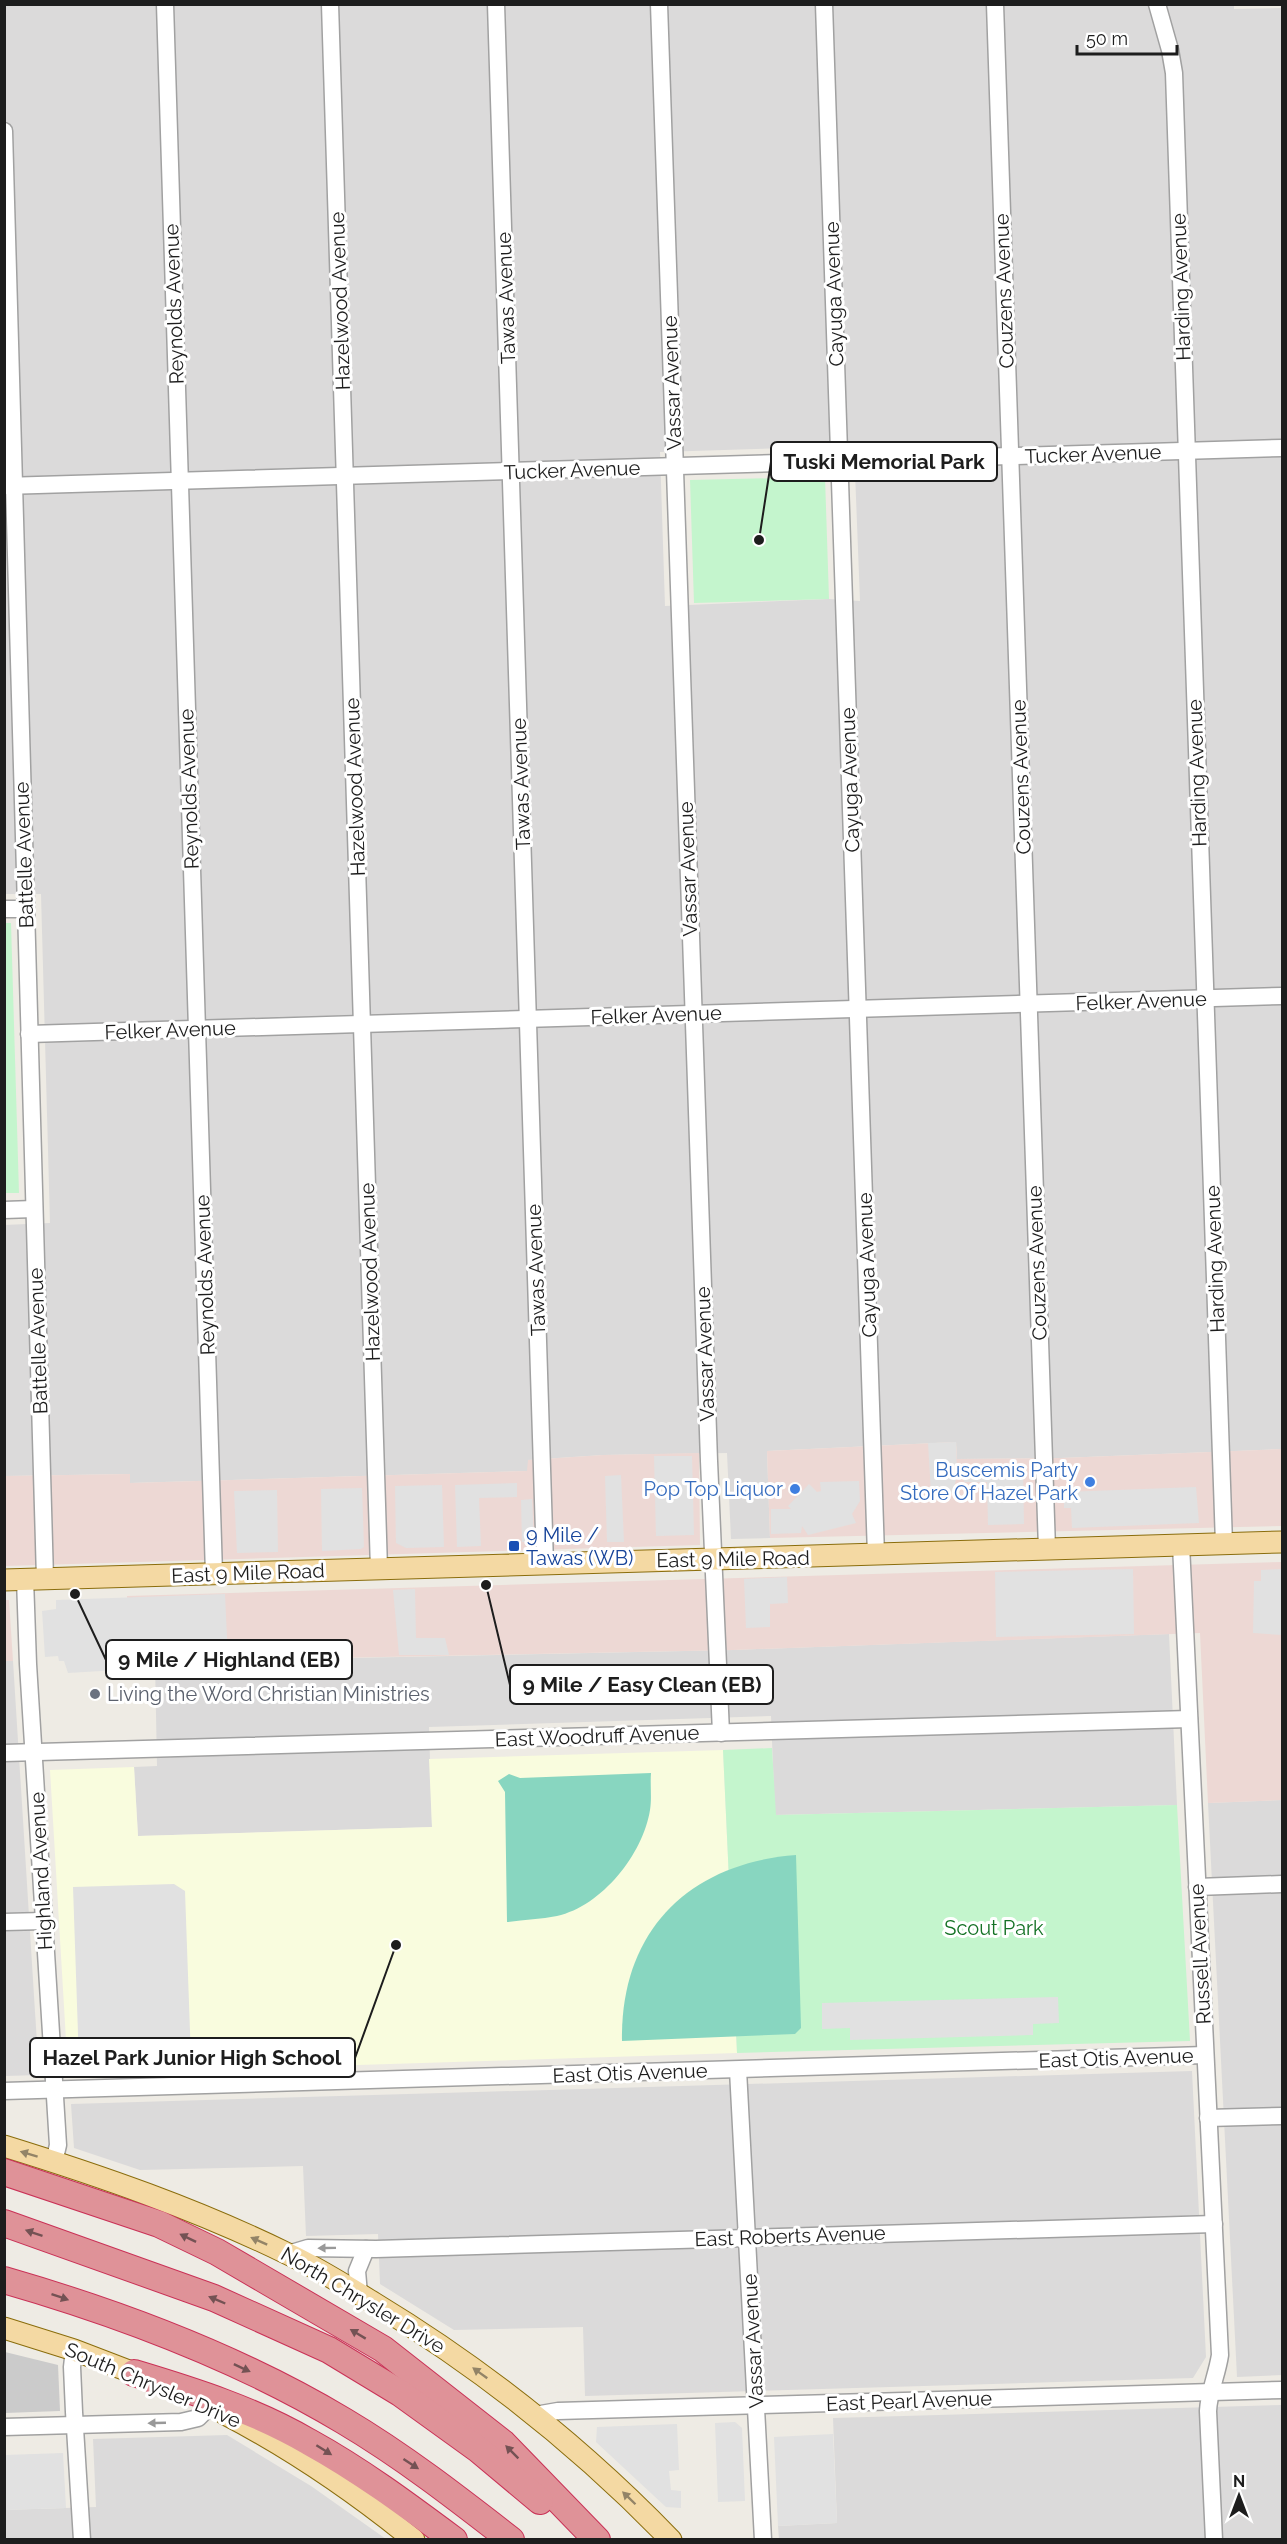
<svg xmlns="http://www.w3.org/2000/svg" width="1287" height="2544" font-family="Raleway,sans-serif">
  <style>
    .residential { fill: #dbdada; fill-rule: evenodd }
    .commercial { fill: #edd8d4 }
    .education { fill: #f9fcde }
    .religious { fill: #cbcbcb }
    .park { fill: #c4f5cd }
    .pitch { fill: #88d6c0 }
    .parking { fill: #e1e1e1 }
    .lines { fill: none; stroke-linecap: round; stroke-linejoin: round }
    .minor-casing { stroke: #a1a1a1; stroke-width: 19 }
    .major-casing { stroke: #8a6d0c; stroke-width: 23 }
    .highway-casing { stroke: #ca3257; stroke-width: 28 }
    .minor { stroke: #fff; stroke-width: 16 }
    .major { stroke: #f4d9a3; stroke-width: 21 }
    .highway { stroke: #df9298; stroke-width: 26 }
    .oneway { fill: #938467 }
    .oneway2 { fill: #745254 }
    .oneway3 { fill: #999 }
    .shop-dot { fill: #3f7fe0; stroke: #fff; stroke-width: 2 }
    .transit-dot { fill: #1a4fb4; stroke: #fff; stroke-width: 2 }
    .worship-dot { fill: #6b7280; stroke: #fff; stroke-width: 2 }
    .labels { text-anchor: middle; stroke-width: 6; stroke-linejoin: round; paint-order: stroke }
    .street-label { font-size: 20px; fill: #1d1d1d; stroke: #fff }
    .shop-label { font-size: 20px; fill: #366cbe; stroke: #fff; text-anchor: end }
    .transit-label { font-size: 20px; fill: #164399; stroke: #fff; text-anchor: start }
    .worship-label { font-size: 20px; fill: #5b616d; stroke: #fff; text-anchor: start }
    .park-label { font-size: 20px; fill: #147225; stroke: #fff }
    .leader { fill: none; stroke: #1d1d1d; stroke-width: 2 }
    .callout-dot { fill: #1d1d1d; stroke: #fff; stroke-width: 2 }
    .callout { fill: #fff; stroke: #1d1d1d; stroke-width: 2 }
    .callout-label { font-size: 21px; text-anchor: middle; font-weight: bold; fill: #1d1d1d }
  </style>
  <rect width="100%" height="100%" fill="#eeebe4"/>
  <g class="residential">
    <path d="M 1234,4 L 1234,9 L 1282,8 L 1282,1449 L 1061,1458 L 957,1459 L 956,1442 L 767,1451 L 770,1538 L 731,1539 L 727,1453 L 603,1455 L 528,1460 L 528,1471 L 130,1483 L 130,1474 L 5,1476 L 4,1225 L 50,1223 L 41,894 L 4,894 L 5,5 ZM 854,446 L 860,601 L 829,599 L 665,606 L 660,452 Z"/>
    <polygon points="1169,1634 1177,1805 775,1815 771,1716 429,1727 432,1827 138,1836 134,1767 157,1766 155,1662 733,1650"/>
    <polygon points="4,1661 13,1661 39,2075 5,2076"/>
    <polygon points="1282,1800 1282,2375 1237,2377 1208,1803"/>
    <polygon points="1192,2071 1206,2357 1193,2378 585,2396 583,2327 454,2330 380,2284 378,2234 306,2236 303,2166 140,2170 74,2148 71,2104"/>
    <polygon points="1282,2405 1282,2539 779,2540 778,2526 837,2523 833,2418"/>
    <polygon points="227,2435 311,2486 386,2539 5,2539 4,2510 96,2507 93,2439"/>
  </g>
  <g class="commercial">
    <polygon points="956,1442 957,1459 1061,1458 1282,1449 1282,1526 770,1538 767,1451"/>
    <polygon points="699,1453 700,1545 5,1566 4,1476 130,1474 130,1483 527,1471 528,1460 603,1455"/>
    <polygon points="1282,1562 1282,1800 1208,1803 1200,1633 733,1650 129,1662 127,1596"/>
    <polygon points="4,1600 9,1600 13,1661 5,1661"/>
  </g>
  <polygon class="education" points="723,1750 737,2053 68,2074 50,1770 134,1767 138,1836 432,1827 429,1759"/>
  <polygon class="religious" points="5,2352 58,2365 60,2411 5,2413"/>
  <g class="park">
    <polygon points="825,477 829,599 694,603 690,480"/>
    <polygon points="5,923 11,923 19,1193 5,1193"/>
    <polygon points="772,1748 776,1815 1177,1805 1190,2041 737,2053 723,1750"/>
  </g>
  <g class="pitch">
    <path d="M 651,1773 C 650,1785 652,1798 650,1810 C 643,1854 602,1906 557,1916 C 541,1919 524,1920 507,1922 L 505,1792 L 498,1781 L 509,1774 L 520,1778 Z"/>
    <path d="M 796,1855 L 801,2028 L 795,2034 L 622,2041 C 620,1931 689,1863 796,1855 Z"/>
  </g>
  <g class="parking">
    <polygon points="956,1442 957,1475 953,1493 931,1493 928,1443"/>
    <polygon points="654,1456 692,1456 694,1535 656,1536"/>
    <polygon points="1023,1468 1024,1524 988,1525 987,1482 964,1482 964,1469"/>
    <polygon points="621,1475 624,1542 607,1542 605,1476"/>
    <polygon points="859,1481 860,1501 852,1514 856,1523 808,1535 802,1526 801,1533 771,1534 771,1509 791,1509 788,1506 809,1484 817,1492 821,1491 820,1482"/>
    <polygon points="517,1483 517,1497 479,1498 481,1546 457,1547 455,1485"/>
    <polygon points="442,1485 444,1547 406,1548 396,1543 395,1486"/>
    <polygon points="1196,1487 1199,1523 1072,1528 1071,1508 1064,1508 1064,1492"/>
    <polygon points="362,1488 364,1547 361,1549 322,1551 321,1489"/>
    <polygon points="277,1490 278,1552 237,1553 234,1491"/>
    <polygon points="532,1499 534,1542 522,1542 521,1500"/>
    <polygon points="1133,1569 1134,1634 996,1637 995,1572"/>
    <polygon points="1282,1569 1282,1635 1253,1633 1254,1581 1261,1581 1261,1570"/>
    <polygon points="787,1577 788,1603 770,1604 770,1627 746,1628 744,1579"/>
    <polygon points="415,1589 416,1638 445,1638 449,1655 399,1655 393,1590"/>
    <polygon points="225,1594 228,1659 129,1662 116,1664 118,1670 68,1673 64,1661 59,1661 58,1656 45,1657 42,1611 56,1609 56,1600"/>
    <polygon points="174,1884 185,1891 191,2059 79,2063 73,1887"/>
    <polygon points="1058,1997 1059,2023 1033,2024 1033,2035 850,2040 850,2028 822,2029 822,2003"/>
    <polygon points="735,2422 742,2428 745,2501 718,2502 715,2423"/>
    <polygon points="677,2424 679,2470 669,2471 671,2490 681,2491 681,2508 666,2507 596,2442 597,2427"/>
    <polygon points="833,2434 837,2523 778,2526 774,2437"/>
    <polygon points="63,2453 66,2508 5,2510 5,2455"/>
  </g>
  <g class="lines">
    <g class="minor-casing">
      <g id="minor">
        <polyline points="165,4 214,1574"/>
        <polyline points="330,4 379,1569"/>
        <polyline points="496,4 545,1564"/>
        <polyline points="659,4 709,1461 721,1733"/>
        <polyline points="824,4 876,1555"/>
        <polyline points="995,4 1047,1549"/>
        <polyline points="1157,4 1170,50 1174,73 1224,1544"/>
        <polyline points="4,131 45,1579"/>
        <polyline points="4,486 1282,448"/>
        <polyline points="4,909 25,909"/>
        <polyline points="29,1034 1282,996"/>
        <polyline points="4,1210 34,1209"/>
        <path d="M 1181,1545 L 1220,2355 C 1217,2375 1209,2391 1208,2411 L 1214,2540"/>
        <polyline points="25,1579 28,1664 58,2145 54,2162"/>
        <polyline points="4,1753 1189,1719"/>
        <polyline points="1197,1887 1282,1884"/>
        <polyline points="4,1922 44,1921"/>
        <polyline points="738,2070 763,2540"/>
        <polyline points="4,2091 1205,2055"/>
        <polyline points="1208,2118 1282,2116"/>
        <polyline points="288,2254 308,2248 376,2249 1214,2224"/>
        <polyline points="359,2294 357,2271 366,2249"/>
        <polyline points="74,2350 72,2367 74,2412 82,2540"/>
        <polyline points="535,2415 558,2411 1282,2390"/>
        <polyline points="4,2427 181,2422 198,2418 210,2406"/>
      </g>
    </g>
    <g class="major-casing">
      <g id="major">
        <polyline points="4,1580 1282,1542"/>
        <path d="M 4,2146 C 101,2176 196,2209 288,2254 C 318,2268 346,2286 374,2303 C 483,2369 582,2448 671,2540"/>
        <polyline points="4,2328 74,2350 147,2378"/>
        <path d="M 225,2414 C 292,2449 355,2492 414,2540"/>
      </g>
    </g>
    <g class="highway-casing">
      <g id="highway">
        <polyline points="4,2172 159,2224 217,2252 383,2349 503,2443 597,2540"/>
        <polyline points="4,2223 214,2298 329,2350 400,2393 479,2450 540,2501"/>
        <path d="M 4,2280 C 122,2314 239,2358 344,2421 C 403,2456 457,2498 511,2540"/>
        <path d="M 134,2373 C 194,2391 254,2410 309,2442 C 360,2470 407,2505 454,2540"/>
      </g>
    </g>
    <use href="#minor" class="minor"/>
    <use href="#major" class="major"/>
    <use href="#highway" class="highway"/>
  </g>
  <defs><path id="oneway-solid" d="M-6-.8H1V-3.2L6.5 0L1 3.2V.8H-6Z" transform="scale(1.5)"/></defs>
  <g class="oneway">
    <use href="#oneway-solid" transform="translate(29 2154) rotate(-163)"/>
    <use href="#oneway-solid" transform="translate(259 2241) rotate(-156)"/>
    <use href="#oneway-solid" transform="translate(480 2373) rotate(-144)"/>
    <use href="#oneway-solid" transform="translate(629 2498) rotate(-136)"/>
  </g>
  <g class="oneway2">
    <use href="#oneway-solid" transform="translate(34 2233) rotate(-161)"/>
    <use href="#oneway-solid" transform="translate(188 2238) rotate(-154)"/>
    <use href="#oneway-solid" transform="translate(60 2297) rotate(19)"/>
    <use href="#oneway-solid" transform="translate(217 2300) rotate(-157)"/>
    <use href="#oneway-solid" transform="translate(358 2334) rotate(-149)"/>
    <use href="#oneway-solid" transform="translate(242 2368) rotate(25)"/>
    <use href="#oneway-solid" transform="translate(324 2450) rotate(32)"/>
    <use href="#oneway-solid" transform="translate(512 2452) rotate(-135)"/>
    <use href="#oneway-solid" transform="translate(411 2464) rotate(33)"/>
  </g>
  <g class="oneway3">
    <use href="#oneway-solid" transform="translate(327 2248) rotate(179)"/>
    <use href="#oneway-solid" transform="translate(157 2423) rotate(178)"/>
  </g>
  <g class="shop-dot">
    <circle cx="1090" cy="1482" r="6"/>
    <circle cx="795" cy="1489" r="6"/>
  </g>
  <rect class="transit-dot" x="508" y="1540" width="12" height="12" rx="3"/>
  <circle class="worship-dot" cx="95" cy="1694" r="6"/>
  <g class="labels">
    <g class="street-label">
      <text transform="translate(1181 287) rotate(-92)" y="7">Harding Avenue</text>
      <text transform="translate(1004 291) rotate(-92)" y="7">Couzens Avenue</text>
      <text transform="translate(834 294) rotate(-92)" y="7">Cayuga Avenue</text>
      <text transform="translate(506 298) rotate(-92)" y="7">Tawas Avenue</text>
      <text transform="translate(340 301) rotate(-92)" y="7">Hazelwood Avenue</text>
      <text transform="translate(174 304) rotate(-92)" y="7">Reynolds Avenue</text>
      <text transform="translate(672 383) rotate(-92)" y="7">Vassar Avenue</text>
      <text transform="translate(1093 454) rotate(-2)" y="7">Tucker Avenue</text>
      <text transform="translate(572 470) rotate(-2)" y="7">Tucker Avenue</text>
      <text transform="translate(1197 773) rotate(-92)" y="7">Harding Avenue</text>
      <text transform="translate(1021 777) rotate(-92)" y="7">Couzens Avenue</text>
      <text transform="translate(850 780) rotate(-92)" y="7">Cayuga Avenue</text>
      <text transform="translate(521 784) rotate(-92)" y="7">Tawas Avenue</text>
      <text transform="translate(355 787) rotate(-92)" y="7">Hazelwood Avenue</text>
      <text transform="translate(189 789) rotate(-92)" y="7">Reynolds Avenue</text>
      <text transform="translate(24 855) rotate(-92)" y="7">Battelle Avenue</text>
      <text transform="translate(688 869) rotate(-92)" y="7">Vassar Avenue</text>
      <text transform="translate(1141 1001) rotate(-2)" y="7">Felker Avenue</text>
      <text transform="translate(656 1015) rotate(-2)" y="7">Felker Avenue</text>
      <text transform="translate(170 1030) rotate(-2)" y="7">Felker Avenue</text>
      <text transform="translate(1215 1259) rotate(-92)" y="7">Harding Avenue</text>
      <text transform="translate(1037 1263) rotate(-92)" y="7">Couzens Avenue</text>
      <text transform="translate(867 1265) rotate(-92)" y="7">Cayuga Avenue</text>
      <text transform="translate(536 1270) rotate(-92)" y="7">Tawas Avenue</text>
      <text transform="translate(370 1272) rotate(-92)" y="7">Hazelwood Avenue</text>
      <text transform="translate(205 1275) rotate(-92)" y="7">Reynolds Avenue</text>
      <text transform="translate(38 1341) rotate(-92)" y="7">Battelle Avenue</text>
      <text transform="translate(705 1354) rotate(-92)" y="7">Vassar Avenue</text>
      <text transform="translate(733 1559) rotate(-1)" y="7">East 9 Mile Road</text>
      <text transform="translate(248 1573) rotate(-2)" y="7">East 9 Mile Road</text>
      <text transform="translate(597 1736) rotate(-2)" y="7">East Woodruff Avenue</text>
      <text transform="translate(41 1871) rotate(-93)" y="7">Highland Avenue</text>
      <text transform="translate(1200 1954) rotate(-93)" y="7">Russell Avenue</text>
      <text transform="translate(1116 2058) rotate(-2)" y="7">East Otis Avenue</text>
      <text transform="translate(630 2073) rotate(-2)" y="7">East Otis Avenue</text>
      <text transform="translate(790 2236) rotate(-2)" y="7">East Roberts Avenue</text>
      <text transform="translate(363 2300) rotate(31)" y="7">North Chrysler Drive</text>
      <text transform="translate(753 2341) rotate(-93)" y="7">Vassar Avenue</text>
      <text transform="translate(153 2385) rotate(23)" y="7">South Chrysler Drive</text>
      <text transform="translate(909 2401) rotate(-2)" y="7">East Pearl Avenue</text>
    </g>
    <g class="shop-label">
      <text x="1078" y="1477">Buscemis Party<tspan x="1078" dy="23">Store Of Hazel Park</tspan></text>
      <text x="783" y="1496">Pop Top Liquor</text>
    </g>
    <g class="transit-label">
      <text x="526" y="1542">9 Mile /<tspan x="526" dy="23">Tawas (WB)</tspan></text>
    </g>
    <g class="worship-label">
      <text x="107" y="1701">Living the Word Christian Ministries</text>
    </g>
    <g class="park-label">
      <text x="994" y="1935">Scout Park</text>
    </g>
  </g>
  <path class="leader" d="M759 540L771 462M75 1594L106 1660M486 1585L510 1685M396 1945L355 2058"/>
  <g class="callout-dot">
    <circle cx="759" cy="540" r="6"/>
    <circle cx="75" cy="1594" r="6"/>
    <circle cx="486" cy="1585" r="6"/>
    <circle cx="396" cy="1945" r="6"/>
  </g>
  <g class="callout">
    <rect x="771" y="442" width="226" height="39" rx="6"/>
    <rect x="106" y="1640" width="246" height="39" rx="6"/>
    <rect x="510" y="1665" width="263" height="39" rx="6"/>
    <rect x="30" y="2038" width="325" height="39" rx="6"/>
  </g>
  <g class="callout-label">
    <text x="884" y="469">Tuski Memorial Park</text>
    <text x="229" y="1667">9 Mile / Highland (EB)</text>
    <text x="642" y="1692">9 Mile / Easy Clean (EB)</text>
    <text x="192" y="2065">Hazel Park Junior High School</text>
  </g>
  <rect width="1287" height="2544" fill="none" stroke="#1d1d1d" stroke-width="12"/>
  <g transform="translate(1239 2496)" stroke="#ffffff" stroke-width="4.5" paint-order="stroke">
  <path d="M0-4.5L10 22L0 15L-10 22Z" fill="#1d1d1d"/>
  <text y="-9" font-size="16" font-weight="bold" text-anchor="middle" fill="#1d1d1d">N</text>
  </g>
  <path d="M1077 45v9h100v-9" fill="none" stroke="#1d1d1d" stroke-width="3"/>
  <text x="1086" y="45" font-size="18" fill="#1d1d1d" stroke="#ffffff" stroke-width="4.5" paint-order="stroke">50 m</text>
</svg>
